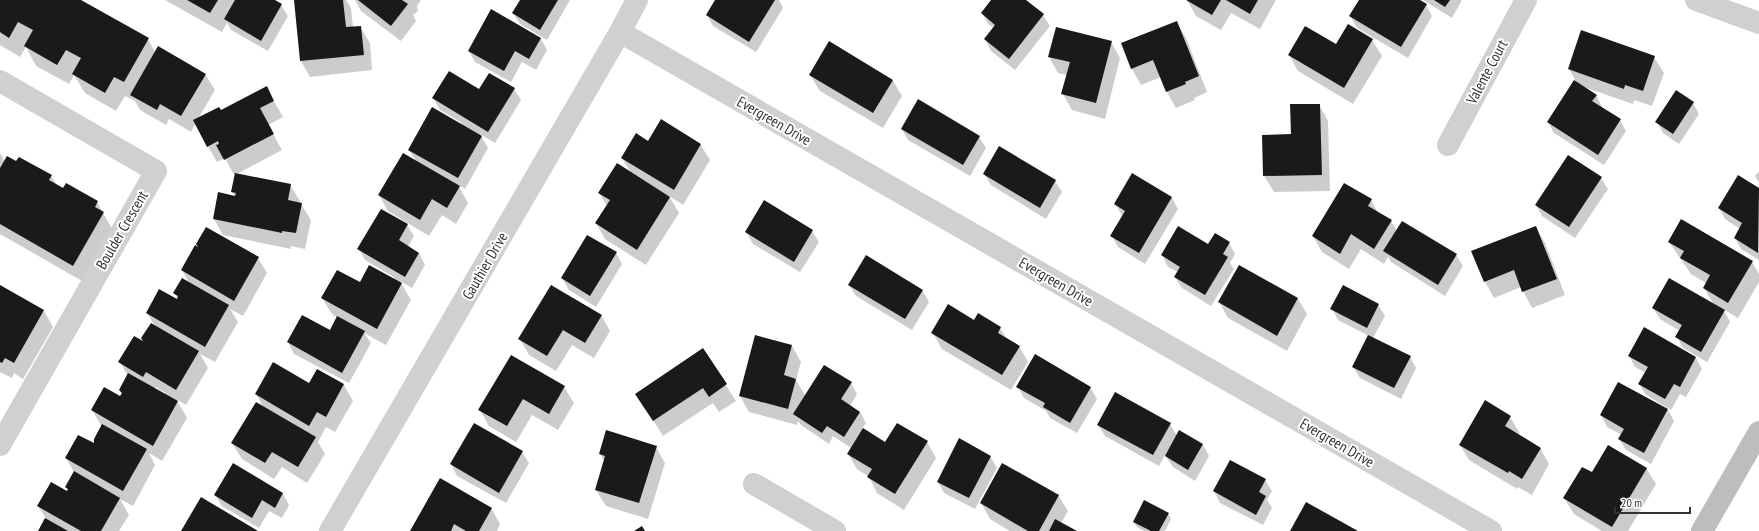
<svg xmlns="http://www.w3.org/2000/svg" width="1759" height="531" font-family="'PT Sans Narrow',sans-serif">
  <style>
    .shadow { fill: #0003; fill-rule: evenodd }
    .building { fill: #1a1a1a }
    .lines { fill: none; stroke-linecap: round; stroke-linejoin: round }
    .minor { stroke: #d0d0d0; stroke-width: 22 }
    .secondary { stroke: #bdbdbd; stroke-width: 22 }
    .labels { text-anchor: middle; stroke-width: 4; stroke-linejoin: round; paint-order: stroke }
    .street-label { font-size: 15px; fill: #333; stroke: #fff }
  </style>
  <rect width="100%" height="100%" fill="#fff"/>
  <g class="shadow">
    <polygon points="0,0 79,0 148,39 155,52 205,74 215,90 198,119 221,112 266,88 283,117 268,125 282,150 237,174 290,185 300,201 299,203 301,204 311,220 305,249 291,246 291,249 223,235 214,219 235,197 232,192 236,175 234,175 225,158 217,162 195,124 191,132 169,119 166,125 140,110 135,101 125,96 116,111 85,93 74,75 69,84 36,66 26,47 20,57 0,45"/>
    <polygon points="165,0 273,0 281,5 288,16 268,51 231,30 227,23 222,32"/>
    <polygon points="295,0 346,0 351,8 353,27 360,27 370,43 372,70 310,77 301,61"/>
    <polygon points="355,0 421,0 417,6 418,11 413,15 416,21 401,41 361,11"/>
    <polygon points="520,0 570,0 547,40 520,24 513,13 521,1"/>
    <polygon points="716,0 779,0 783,8 756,52 713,26 707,15"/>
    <polygon points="992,0 1024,0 1043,15 1050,26 1015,70 991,51 985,39 994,28 988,24 982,13"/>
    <polygon points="1187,0 1276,0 1260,29 1231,13 1221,30 1196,16"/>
    <polygon points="1360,0 1418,0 1426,5 1432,16 1408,58 1357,28 1350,16"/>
    <polygon points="1423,0 1462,0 1452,18"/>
    <polygon points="1176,22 1186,38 1207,92 1194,98 1195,100 1176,108 1167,92 1161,77 1141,85 1132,69 1122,43"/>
    <polygon points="540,37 547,50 536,70 522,62 511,82 475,62 469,51"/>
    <polygon points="1372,40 1382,56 1353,104 1298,71 1289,55"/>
    <polygon points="1111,42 1120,58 1105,119 1072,110 1063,94 1067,75 1058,73 1049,57"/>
    <polygon points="1654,57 1664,73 1652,106 1634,100 1633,104 1584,87 1596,95 1602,107 1601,108 1620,120 1626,131 1604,165 1554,133 1548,122 1577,83 1569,69"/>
    <polygon points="810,75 893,81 902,96 883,128 820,91"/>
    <polygon points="514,89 521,100 495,143 480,134 488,148 465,189 458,185 468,203 456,224 442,215 429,236 388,211 379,195 416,161 409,150 462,123 440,110 433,98 480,91"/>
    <polygon points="1693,103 1699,114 1679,144 1663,133 1657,122"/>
    <polygon points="1319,105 1328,121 1330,191 1274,192 1264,176 1292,135"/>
    <polygon points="902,129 979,137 986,148 970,176 908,140"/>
    <polygon points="649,142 700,144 710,160 683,205 669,196 679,213 646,265 605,239 596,223 607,206 599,193 631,173 622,158"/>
    <polygon points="0,153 5,162 16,163 51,176 57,185 97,202 112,229 82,281 0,234"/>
    <polygon points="1759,171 1759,183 1755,176"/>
    <polygon points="984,174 1055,181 1062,192 1046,219 991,185"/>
    <polygon points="1133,174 1172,198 1178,209 1145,264 1118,247 1112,236 1123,217 1115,204"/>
    <polygon points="1738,177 1759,189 1759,260 1741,249 1735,238 1740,229 1725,219 1719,208"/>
    <polygon points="1601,178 1608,189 1575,238 1542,216 1536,205"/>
    <polygon points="1371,200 1378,213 1391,221 1397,231 1456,255 1463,266 1445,296 1391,262 1388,257 1384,264 1361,249 1349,269 1322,252 1313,236"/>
    <polygon points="407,225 414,236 408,247 419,253 425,265 412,288 400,281 411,300 386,345 364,333 371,343 349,383 294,354 288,342 330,331 338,318 332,314 322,298 360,284 393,279 394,277 365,260 359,249"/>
    <polygon points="1536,227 1545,243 1565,295 1532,308 1521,287 1494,298 1485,282"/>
    <polygon points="812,231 819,242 800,272 753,244 746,232"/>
    <polygon points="1669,242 1752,262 1759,274 1759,282 1738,318 1723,309 1730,322 1707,362 1683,348 1677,337 1680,331 1660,319 1653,308 1714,305 1704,288 1706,283 1691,274"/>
    <polygon points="1229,243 1235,254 1230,263 1234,269 1211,306 1182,288 1175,277 1178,272 1168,267 1162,255 1209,245"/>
    <polygon points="616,253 622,264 596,307 569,290 562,278"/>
    <path d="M 258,258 L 267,273 L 243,316 L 230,309 L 238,322 L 215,362 L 200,354 L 208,368 L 186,405 L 176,399 L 187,418 L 162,461 L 149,453 L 155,465 L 133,506 L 120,499 L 129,515 L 119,531 L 39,531 L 46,519 L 38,506 L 68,491 L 66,487 L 74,472 L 66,458 L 95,445 L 102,427 L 92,410 L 120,397 L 122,394 L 120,390 L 128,376 L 120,362 L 145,343 L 155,326 L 147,313 L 179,301 L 174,293 L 189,283 L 182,270 ZM 156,387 L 165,393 L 164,395 L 154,389 Z"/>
    <polygon points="849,285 922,290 929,302 912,330 856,296"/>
    <polygon points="0,286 44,311 53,327 23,379 14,373 12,378 0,372"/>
    <polygon points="1298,299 1307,314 1287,351 1228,318 1219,302"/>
    <polygon points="1378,305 1385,316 1373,338 1410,357 1416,368 1401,399 1360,378 1353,367 1369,336 1338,320 1332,308"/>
    <polygon points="601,315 610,331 594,358 572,345 556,371 529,355 520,339"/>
    <polygon points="975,321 1000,328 1007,339 1019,346 1028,362 1011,390 942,349 933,333"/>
    <polygon points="1644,328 1696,358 1702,369 1686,397 1680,394 1671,410 1646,395 1639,384 1646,373 1635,367 1629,356"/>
    <polygon points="755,337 792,346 801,362 796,380 806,397 851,383 857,394 850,406 860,412 866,423 862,429 886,444 927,442 936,458 904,510 877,493 869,477 857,469 848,454 851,448 833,436 829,444 801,425 798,421 797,425 749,412 740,396"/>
    <polygon points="703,350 736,401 719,412 713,403 663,436 637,394"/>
    <polygon points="318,370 344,385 353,401 335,432 326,427 318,442 325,454 307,483 282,467 274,479 242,459 232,443 263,407 256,394 310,384"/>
    <polygon points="1619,383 1668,410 1674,421 1651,464 1626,450 1619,439 1622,435 1607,427 1601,415"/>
    <polygon points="564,387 574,403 558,430 532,415 516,442 489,426 480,410"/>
    <polygon points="1018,387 1090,387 1097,399 1077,433 1050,418 1046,411 1024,398"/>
    <polygon points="1510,417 1519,432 1518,435 1540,448 1549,464 1532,495 1518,487 1517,489 1469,460 1460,445"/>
    <polygon points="1170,424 1177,436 1180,432 1203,445 1209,456 1195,481 1173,467 1165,455 1159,466 1105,436 1098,425"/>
    <polygon points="656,447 665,463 648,519 606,506 596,490 605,462 600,454"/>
    <polygon points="522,452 529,463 506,503 457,476 451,464"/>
    <polygon points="990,456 997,468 975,509 944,493 938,482"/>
    <polygon points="1003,464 1058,495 1068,511 1061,523 1075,531 1010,531 990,519 981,503"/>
    <polygon points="233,465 283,494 289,505 282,518 269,511 259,528 222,506 215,495"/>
    <polygon points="1646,468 1656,484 1628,531 1602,531 1574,514 1564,498 1592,474"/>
    <polygon points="1265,480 1272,491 1267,500 1272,508 1263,525 1220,503 1214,491"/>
    <polygon points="491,508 500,524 497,531 411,531"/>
    <polygon points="1168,513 1171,519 1165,531 1144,531 1137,527 1134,522"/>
  </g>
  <g class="building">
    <polygon points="0,0 81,0 149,38 124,82 114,77 105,93 72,74 81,58 66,50 57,65 24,46 33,30 18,22 9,38 0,32"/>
    <polygon points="187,0 218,0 210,13"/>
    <polygon points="235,0 275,0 282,4 261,41 224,19"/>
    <polygon points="294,0 343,0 346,27 361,26 364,55 300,61"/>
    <polygon points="358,0 402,0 408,4 391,26"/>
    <polygon points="520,0 558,0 540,30 512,13"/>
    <polygon points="715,0 775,0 749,42 706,15"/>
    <polygon points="991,0 1026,0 1044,14 1009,59 984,39 995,25 981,13"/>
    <polygon points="1186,0 1221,0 1212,15"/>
    <polygon points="1226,0 1258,0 1250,14"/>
    <polygon points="1359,0 1420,0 1427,4 1401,47 1349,16"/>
    <polygon points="1434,0 1450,0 1445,7"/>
    <polygon points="491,9 541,38 529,59 515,51 504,71 468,51"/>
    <polygon points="1177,21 1199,76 1185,82 1186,84 1166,92 1153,60 1131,69 1121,43"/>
    <polygon points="1348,24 1373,39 1344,88 1288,55 1305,26 1336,44"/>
    <polygon points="1056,27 1112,41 1096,103 1061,94 1070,62 1048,57"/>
    <polygon points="1581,30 1655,56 1643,91 1625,85 1624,89 1568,69"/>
    <polygon points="829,41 893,80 873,113 809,75"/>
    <polygon points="158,46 206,74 181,116 160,104 157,110 130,95"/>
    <polygon points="449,71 479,89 489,73 515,88 488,132 432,98"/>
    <polygon points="1574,80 1597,95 1592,101 1621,119 1598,155 1547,122"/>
    <polygon points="267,86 274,101 260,108 274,134 224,160 216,145 219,144 218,141 207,147 193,120 219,107 221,110"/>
    <polygon points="1676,90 1694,102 1673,134 1655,122"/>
    <polygon points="918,99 980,136 963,165 901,129"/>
    <polygon points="1290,104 1320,104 1322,175 1263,176 1262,135 1291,134"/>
    <polygon points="432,107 482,136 458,178 408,150"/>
    <polygon points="661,119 701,144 674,190 621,158 636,133 648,141"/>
    <polygon points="999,146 1056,180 1040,208 983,174"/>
    <polygon points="403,153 460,186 447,208 432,199 420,220 378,195"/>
    <polygon points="1568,155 1602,177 1569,227 1535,205"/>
    <polygon points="7,156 16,161 19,157 52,175 49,180 63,188 66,183 98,201 95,207 104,212 73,266 0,224 0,168"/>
    <polygon points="617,163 670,197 637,250 595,223 610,200 598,193"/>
    <polygon points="235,173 291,184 288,200 302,203 296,233 282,231 282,233 213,219 218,192 235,196 236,193 231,192"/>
    <polygon points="1132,173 1172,197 1139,253 1110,236 1125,211 1114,204"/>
    <polygon points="1738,175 1759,188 1758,253 1734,238 1742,223 1718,208"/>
    <polygon points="1344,183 1372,199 1368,206 1392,220 1374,249 1351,234 1340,254 1312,236"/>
    <polygon points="764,200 813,230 794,262 745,232"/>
    <polygon points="381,209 408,224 399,240 419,253 405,277 357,249"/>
    <polygon points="1681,219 1753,261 1728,303 1703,288 1710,275 1680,258 1684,251 1668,242"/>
    <polygon points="1402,221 1457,254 1438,285 1383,251"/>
    <polygon points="1178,226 1208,244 1215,233 1230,242 1223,254 1228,257 1205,295 1174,277 1180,267 1161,255"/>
    <polygon points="1536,226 1557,279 1522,292 1514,270 1484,282 1471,251"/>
    <polygon points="206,227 259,257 234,301 181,270 195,245 198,247 196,244"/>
    <polygon points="587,235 617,252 590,296 561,278"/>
    <polygon points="866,255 923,290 905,319 848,285"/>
    <polygon points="369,265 402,283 377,329 321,298 337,270 360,282"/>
    <polygon points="1239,265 1298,298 1277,336 1218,302"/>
    <polygon points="182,278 229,305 205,347 146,313 159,289 177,299 178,296 173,293"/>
    <polygon points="1669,278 1725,310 1701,352 1675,337 1682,325 1652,308"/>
    <polygon points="0,285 44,310 14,363 5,358 2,363 0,362"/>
    <polygon points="551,285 602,315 585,343 563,330 547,356 518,339"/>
    <polygon points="1343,285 1379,304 1367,328 1330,309"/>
    <polygon points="948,304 974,320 978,313 1001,327 998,333 1020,346 1002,375 931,333"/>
    <polygon points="302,315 330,330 337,316 365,331 342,373 287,342"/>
    <polygon points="151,323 199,351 176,390 146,372 143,377 118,362 134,336 143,341 141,338"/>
    <polygon points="1644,327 1696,357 1680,387 1674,384 1665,399 1638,384 1648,367 1628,356"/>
    <polygon points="755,335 792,345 784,375 796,379 788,409 739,396"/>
    <polygon points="1368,335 1411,356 1394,388 1352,367"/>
    <polygon points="703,348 727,384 709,397 703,388 653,421 635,394"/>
    <polygon points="1035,354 1091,387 1070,423 1043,407 1045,403 1016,387"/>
    <polygon points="511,355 565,386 549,414 523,399 507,426 478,410"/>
    <polygon points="273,362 309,383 317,369 344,384 326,417 317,412 309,426 255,394"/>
    <polygon points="824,365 852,382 841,399 860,412 844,437 827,426 822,433 793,414"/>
    <polygon points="128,373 178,401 153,446 91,410 104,387 120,396 122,393 119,390"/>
    <polygon points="1618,382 1668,409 1644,453 1618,439 1624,429 1600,415"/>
    <polygon points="1115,392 1171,423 1153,455 1097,425"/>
    <polygon points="1485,400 1511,416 1505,426 1541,448 1522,479 1509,471 1508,473 1459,445"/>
    <polygon points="256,402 316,437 298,467 272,452 265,463 231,443"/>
    <polygon points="474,423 523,451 499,493 450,464"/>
    <polygon points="897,423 928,441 895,494 867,477 872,469 847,454 863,428 885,442"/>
    <polygon points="102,424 147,449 123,491 65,458 78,435 94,443 94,439"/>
    <polygon points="606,430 657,446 639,503 595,490 605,456 599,454"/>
    <polygon points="1179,430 1203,444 1188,470 1165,456"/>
    <polygon points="959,438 991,456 969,498 937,482"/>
    <polygon points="1608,445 1647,468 1612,527 1563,498 1582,467 1592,472"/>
    <polygon points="1230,460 1266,479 1259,492 1266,496 1256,515 1213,491"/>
    <polygon points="233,463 283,493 275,508 262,500 252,518 214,495"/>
    <polygon points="1002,463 1059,495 1039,531 1028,531 980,503"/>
    <polygon points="74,471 120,498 101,531 81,531 37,506 51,482 67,491 68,489 65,487"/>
    <polygon points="440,478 492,508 479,531 466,531 454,524 451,531 410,531"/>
    <polygon points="201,497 258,531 181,531"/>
    <polygon points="1144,500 1169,513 1159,531 1151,531 1133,522"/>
    <polygon points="1306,502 1358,531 1290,531"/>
    <polygon points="45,518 68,531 38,531"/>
    <polygon points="1055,519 1077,531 1049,531"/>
    <polygon points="642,526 645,531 634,531"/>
  </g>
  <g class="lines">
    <g class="minor">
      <polyline points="1696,0 1759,23"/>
      <polyline points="620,32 1491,531"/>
      <polyline points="0,81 156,171 0,445"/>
      <polyline points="1448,145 1526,0"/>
      <polyline points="754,484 835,531"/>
      <polyline points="330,531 620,32 637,0"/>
    </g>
    <polyline class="secondary" points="1702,531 1759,432"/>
  </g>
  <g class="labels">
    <g class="street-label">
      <text transform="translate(1487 72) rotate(-62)" y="5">Valente Court</text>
      <text transform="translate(774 121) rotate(30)" y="5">Evergreen Drive</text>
      <text transform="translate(122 230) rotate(-60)" y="5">Boulder Crescent</text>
      <text transform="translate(485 266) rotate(-60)" y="5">Gauthier Drive</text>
      <text transform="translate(1056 282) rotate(30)" y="5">Evergreen Drive</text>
      <text transform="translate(1337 443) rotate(30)" y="5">Evergreen Drive</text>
    </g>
  </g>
  <path d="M1615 507v6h75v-6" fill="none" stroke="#333333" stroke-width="2"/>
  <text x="1621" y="507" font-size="12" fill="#333333" stroke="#ffffff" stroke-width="3" paint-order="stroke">20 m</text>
</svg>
